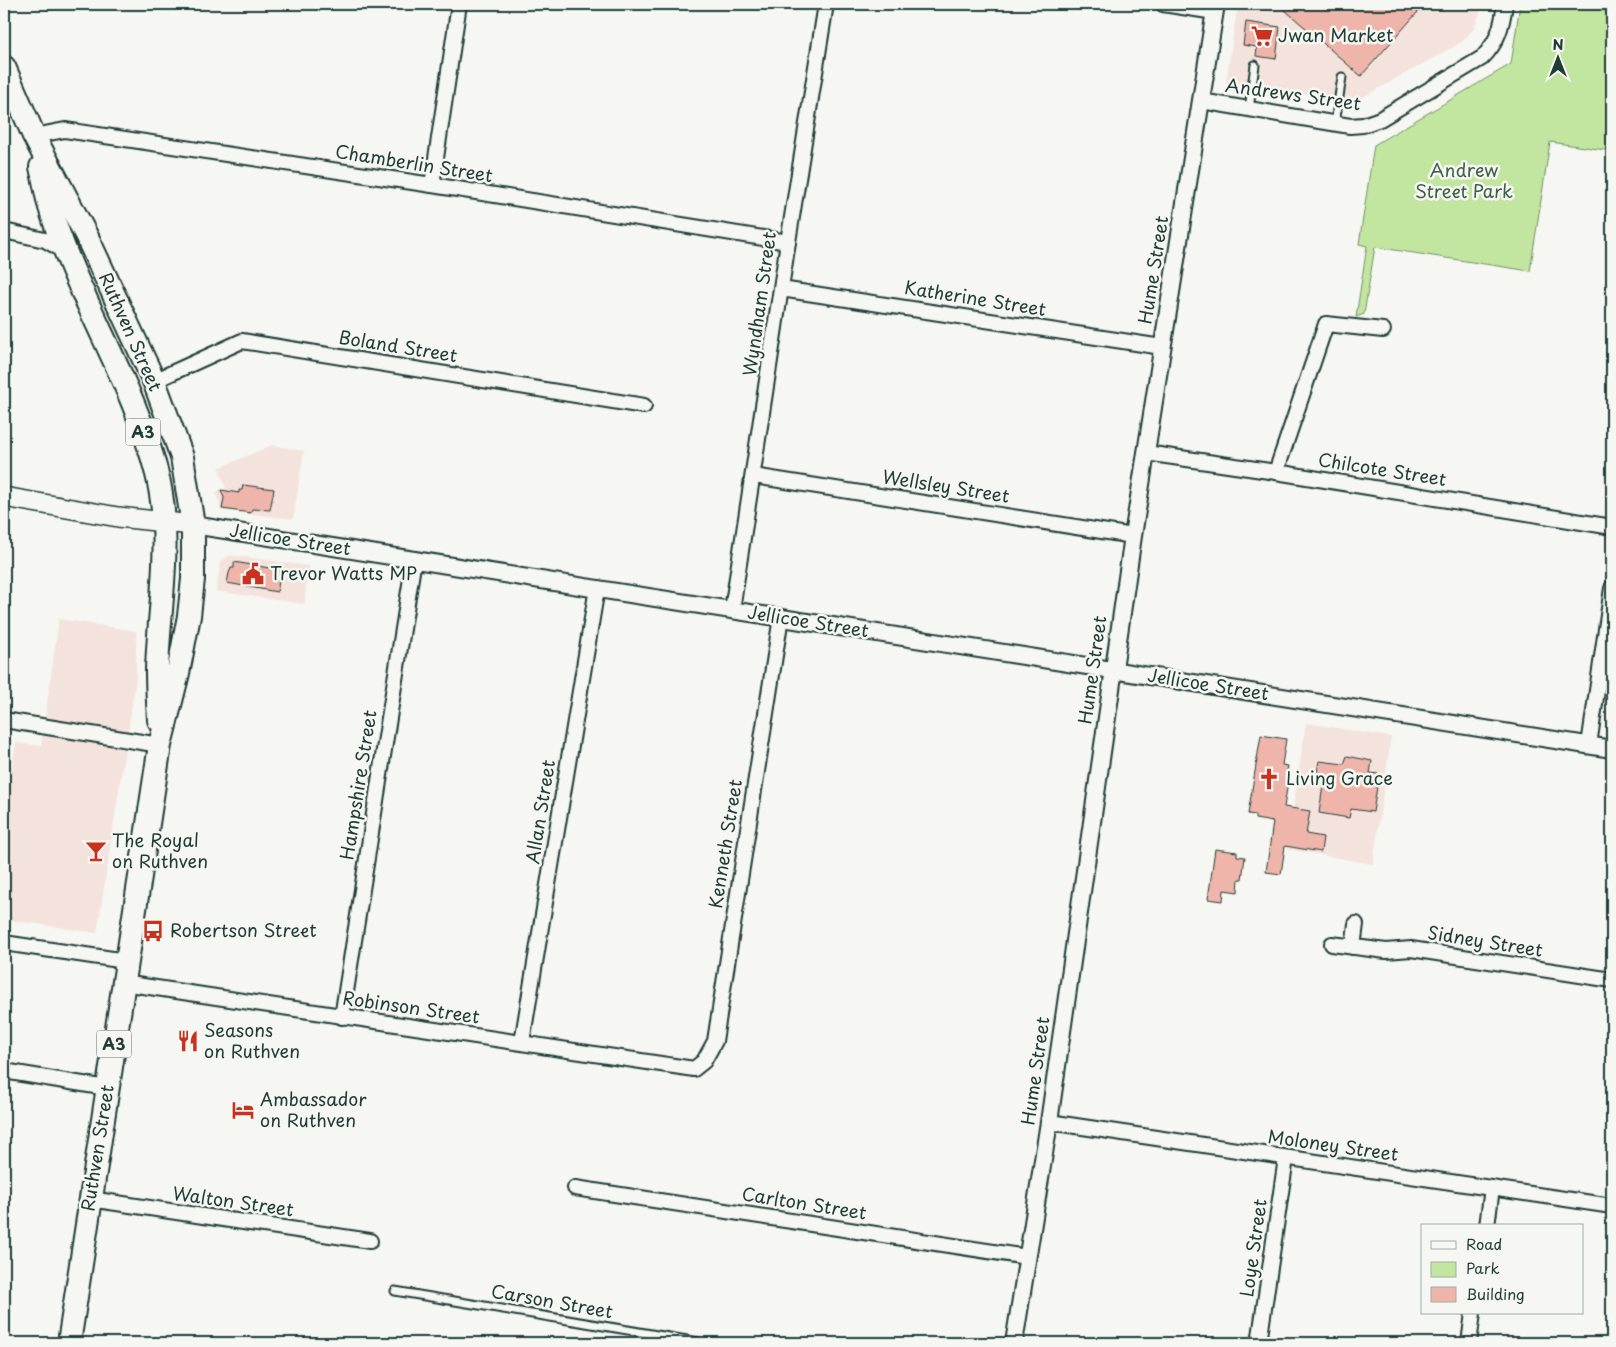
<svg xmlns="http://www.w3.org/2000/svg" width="1616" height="1347" font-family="'Playpen Sans',sans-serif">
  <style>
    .built { fill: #f4e2dd }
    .green { fill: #c2e59f; stroke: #70916a }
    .building { fill: #efb5ab; stroke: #1f3d34 }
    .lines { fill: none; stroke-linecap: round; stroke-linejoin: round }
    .service-casing { stroke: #1f3d34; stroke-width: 11 }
    .minor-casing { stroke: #1f3d34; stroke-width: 18 }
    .tertiary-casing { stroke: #1f3d34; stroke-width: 20 }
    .secondary-casing { stroke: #1f3d34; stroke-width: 22 }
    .trunk-casing { stroke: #1f3d34; stroke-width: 26 }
    .service { stroke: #f6f6f2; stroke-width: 7 }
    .minor { stroke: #f6f6f2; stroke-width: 14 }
    .tertiary { stroke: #f6f6f2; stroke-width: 16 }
    .secondary { stroke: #f6f6f2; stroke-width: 19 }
    .trunk { stroke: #f6f6f2; stroke-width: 22 }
    .labels { text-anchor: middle; stroke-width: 5; stroke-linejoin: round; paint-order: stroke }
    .shield { fill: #f6f6f2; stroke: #60746d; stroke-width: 1 }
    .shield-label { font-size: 16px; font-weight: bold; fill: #1f3d34 }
    .poi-label { font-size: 18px; fill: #1f3d34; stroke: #f6f6f2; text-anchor: start }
    .street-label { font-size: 18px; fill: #1f3d34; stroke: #f6f6f2 }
    .park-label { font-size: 18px; fill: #405f49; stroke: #f6f6f2 }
  </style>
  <rect width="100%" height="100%" fill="#f6f6f2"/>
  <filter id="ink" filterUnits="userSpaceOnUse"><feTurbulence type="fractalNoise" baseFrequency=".02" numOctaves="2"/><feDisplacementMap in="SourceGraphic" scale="10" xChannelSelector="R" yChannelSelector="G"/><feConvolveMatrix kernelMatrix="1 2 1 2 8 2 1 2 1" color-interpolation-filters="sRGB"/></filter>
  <g filter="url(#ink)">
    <g class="built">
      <polygon points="1238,4 1482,4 1480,13 1474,28 1462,42 1354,102 1276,90 1274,97 1234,91 1229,88 1226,82"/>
      <polygon points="272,445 304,451 293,519 221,510 216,492 226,488 219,468"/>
      <polygon points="230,555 309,566 304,604 216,591 221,562"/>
      <polygon points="59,619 136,631 136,678 97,933 4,919 4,820 16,743 41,746"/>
      <polygon points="1306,723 1391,737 1373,864 1287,849"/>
    </g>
    <polygon class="green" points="1520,4 1564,4 1612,11 1612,151 1550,142 1530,271 1375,247 1364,314 1356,317 1367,246 1359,244 1374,145 1511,64"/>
    <g class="building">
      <polygon points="1278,4 1425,4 1361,76"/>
      <polygon points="1246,22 1280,27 1276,59 1256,56 1257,47 1243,45"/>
      <polygon points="243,485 274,489 270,510 252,509 251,513 222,509 224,498 221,490 239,493 239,490 242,490"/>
      <polygon points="234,562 281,570 277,592 227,583 229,573 231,568 234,568"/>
      <polygon points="1261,735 1286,739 1282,765 1288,766 1285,782 1288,782 1284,807 1310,811 1306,834 1323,837 1321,852 1285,846 1281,874 1266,872 1273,822 1255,819 1255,815 1248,814"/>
      <polygon points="1347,756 1372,761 1370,773 1379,774 1373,812 1351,809 1349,818 1319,813 1323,785 1315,784 1319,761 1344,764"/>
      <polygon points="1215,849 1237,852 1237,856 1245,857 1242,879 1239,879 1238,892 1224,890 1223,901 1208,899"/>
    </g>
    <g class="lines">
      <g class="service-casing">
        <g id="service">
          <polyline points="1249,109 1255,65"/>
          <polyline points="1335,123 1342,77"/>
          <polyline points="395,1291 705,1343"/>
        </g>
      </g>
      <g class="minor-casing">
        <g id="minor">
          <polyline points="1163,4 1215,12"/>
          <path d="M 1201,101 L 1350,126 L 1363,125 L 1380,119 L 1482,58 C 1498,42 1502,26 1505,4"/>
          <polyline points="34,136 65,130 432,185 788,242"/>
          <polyline points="432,185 459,4"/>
          <polyline points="4,231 45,240 66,252"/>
          <polyline points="781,289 1162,347"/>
          <polyline points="154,381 242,341 644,406"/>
          <polyline points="1146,453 1276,472 1612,527"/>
          <polyline points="1276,472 1326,324 1383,330"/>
          <polyline points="754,476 1133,536"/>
          <polyline points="732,610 788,242 826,4"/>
          <polyline points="4,720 160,745"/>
          <polyline points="1589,745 1612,588"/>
          <polyline points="4,943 126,961"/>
          <polyline points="1332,944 1386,951 1411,949 1612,980"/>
          <polyline points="1353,947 1356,924"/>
          <polyline points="123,983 694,1069 704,1061 715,1041 781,617"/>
          <polyline points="342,1017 414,559"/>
          <polyline points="522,1042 597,588"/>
          <polyline points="4,1071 107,1088"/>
          <polyline points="1049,1122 1612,1206"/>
          <polyline points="575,1188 1027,1257"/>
          <polyline points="90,1199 370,1241"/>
          <polyline points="1487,1226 1492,1188"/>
          <polyline points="1259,1343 1286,1158"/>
          <polyline points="1469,1343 1473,1313"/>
        </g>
      </g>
      <g class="tertiary-casing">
        <g id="tertiary">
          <polyline points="193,525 1612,749"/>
          <polyline points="1014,1343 1049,1122 1133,536 1216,4"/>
        </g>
      </g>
      <g class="secondary-casing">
        <polyline id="secondary" points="4,497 118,517 193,525"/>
      </g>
      <g class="trunk-casing">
        <g id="trunk">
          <polyline points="4,67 34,136 87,237 154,381 182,457 193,525 193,579 189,616 178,673 160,745 69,1343"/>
          <path d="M 41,167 C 44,179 46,192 49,204 C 76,297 133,380 157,474 C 173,539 159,605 157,670 C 157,687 158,703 159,720"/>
        </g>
      </g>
      <use href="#service" class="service"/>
      <use href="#minor" class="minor"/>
      <use href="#tertiary" class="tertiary"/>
      <use href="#secondary" class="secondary"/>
      <use href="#trunk" class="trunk"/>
    </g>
  </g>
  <defs>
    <g id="supermarket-bare" transform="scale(1.725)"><path d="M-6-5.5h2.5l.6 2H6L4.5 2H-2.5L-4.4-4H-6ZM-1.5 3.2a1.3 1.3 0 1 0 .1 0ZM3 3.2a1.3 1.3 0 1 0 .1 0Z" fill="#c8321e" stroke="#f6f6f2" stroke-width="2.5" paint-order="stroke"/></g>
    <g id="civic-bare" transform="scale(1.725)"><path d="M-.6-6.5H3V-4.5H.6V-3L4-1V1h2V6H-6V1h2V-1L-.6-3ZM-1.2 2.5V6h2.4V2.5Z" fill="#c8321e" stroke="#f6f6f2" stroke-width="2.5" paint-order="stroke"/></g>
    <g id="church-bare" transform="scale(1.725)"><path d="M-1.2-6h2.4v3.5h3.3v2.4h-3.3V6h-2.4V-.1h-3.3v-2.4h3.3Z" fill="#c8321e" stroke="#f6f6f2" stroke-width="2.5" paint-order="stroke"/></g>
    <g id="bar-bare" transform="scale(1.725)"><path d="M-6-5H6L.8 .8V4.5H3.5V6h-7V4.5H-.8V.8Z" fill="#c8321e" stroke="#f6f6f2" stroke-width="2.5" paint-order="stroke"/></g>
    <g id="bus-bare" transform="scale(1.725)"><path d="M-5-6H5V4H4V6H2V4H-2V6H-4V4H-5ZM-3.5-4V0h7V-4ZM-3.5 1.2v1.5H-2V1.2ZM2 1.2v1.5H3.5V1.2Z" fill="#c8321e" stroke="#f6f6f2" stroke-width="2.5" paint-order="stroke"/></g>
    <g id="restaurant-bare" transform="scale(1.725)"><path d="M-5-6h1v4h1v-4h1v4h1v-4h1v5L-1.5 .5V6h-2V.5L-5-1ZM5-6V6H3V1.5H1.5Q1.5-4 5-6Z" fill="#c8321e" stroke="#f6f6f2" stroke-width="2.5" paint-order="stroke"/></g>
    <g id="hotel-bare" transform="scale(1.725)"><path d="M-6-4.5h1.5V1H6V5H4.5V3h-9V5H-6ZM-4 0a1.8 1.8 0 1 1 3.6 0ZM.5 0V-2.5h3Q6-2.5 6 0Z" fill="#c8321e" stroke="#f6f6f2" stroke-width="2.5" paint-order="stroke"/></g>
  </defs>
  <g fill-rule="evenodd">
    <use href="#supermarket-bare" x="1262" y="36"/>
    <use href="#civic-bare" x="253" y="574"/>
    <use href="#church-bare" x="1269" y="779"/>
    <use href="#bar-bare" x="96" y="851"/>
    <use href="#bus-bare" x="153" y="931"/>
    <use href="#restaurant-bare" x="188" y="1041"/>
    <use href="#hotel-bare" x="243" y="1110"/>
  </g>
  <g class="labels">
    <g class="shield">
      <rect x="125.5" y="418.5" width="35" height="27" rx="4"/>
      <rect x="96.5" y="1030.5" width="35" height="27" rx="4"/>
    </g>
    <g class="shield-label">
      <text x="143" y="438">A3</text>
      <text x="114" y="1050">A3</text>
    </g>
    <g class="poi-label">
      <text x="1278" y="42">Jwan Market</text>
      <text x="270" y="580">Trevor Watts MP</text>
      <text x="1286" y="785">Living Grace</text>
      <text x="112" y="847">The Royal<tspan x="112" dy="21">on Ruthven</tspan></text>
      <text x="170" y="937">Robertson Street</text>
      <text x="204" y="1037">Seasons<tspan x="204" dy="21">on Ruthven</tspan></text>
      <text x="260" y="1106">Ambassador<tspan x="260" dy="21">on Ruthven</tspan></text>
    </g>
    <g class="street-label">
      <text transform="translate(1293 95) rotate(8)" y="6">Andrews Street</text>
      <text transform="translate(414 164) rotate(9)" y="6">Chamberlin Street</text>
      <text transform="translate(1154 270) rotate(-81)" y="6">Hume Street</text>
      <text transform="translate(975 299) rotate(9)" y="6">Katherine Street</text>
      <text transform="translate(760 304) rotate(-82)" y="6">Wyndham Street</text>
      <text transform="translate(130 332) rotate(66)" y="6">Ruthven Street</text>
      <text transform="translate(398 347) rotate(9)" y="6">Boland Street</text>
      <text transform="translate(1382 470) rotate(9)" y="6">Chilcote Street</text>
      <text transform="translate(946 487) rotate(9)" y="6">Wellsley Street</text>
      <text transform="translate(290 540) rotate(9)" y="6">Jellicoe Street</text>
      <text transform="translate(808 622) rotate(9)" y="6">Jellicoe Street</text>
      <text transform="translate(1093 670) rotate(-82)" y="6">Hume Street</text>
      <text transform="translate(1208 685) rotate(9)" y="6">Jellicoe Street</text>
      <text transform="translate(359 785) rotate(-81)" y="6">Hampshire Street</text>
      <text transform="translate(541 812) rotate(-81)" y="6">Allan Street</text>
      <text transform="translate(726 844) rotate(-81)" y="6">Kenneth Street</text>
      <text transform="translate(1485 942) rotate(9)" y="6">Sidney Street</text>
      <text transform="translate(411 1008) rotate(8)" y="6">Robinson Street</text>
      <text transform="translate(1036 1071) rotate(-82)" y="6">Hume Street</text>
      <text transform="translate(1333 1146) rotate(8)" y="6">Moloney Street</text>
      <text transform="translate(98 1148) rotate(-81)" y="6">Ruthven Street</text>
      <text transform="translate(233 1202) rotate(8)" y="6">Walton Street</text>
      <text transform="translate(804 1204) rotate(9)" y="6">Carlton Street</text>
      <text transform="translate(1254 1248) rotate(-82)" y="6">Loye Street</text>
      <text transform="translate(552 1302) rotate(10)" y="6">Carson Street</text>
    </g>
    <g class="park-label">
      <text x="1464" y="177">Andrew<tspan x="1464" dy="21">Street Park</tspan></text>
    </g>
  </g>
  <rect width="1616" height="1347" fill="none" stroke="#f6f6f2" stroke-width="20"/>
  <rect x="10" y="10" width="1596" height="1327" fill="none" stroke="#1f3d34" stroke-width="2" filter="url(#ink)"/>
  <rect x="1421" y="1224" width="162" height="90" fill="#f6f6f2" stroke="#a0aca6"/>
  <rect x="1431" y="1241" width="25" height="8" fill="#f6f6f2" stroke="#a0aca6"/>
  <text x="1466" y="1250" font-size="15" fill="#1f3d34">Road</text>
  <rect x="1431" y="1262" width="25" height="15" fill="#c2e59f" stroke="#a0aca6"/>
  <text x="1466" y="1274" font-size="15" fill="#1f3d34">Park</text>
  <rect x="1431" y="1287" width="25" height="15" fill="#efb5ab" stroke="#a0aca6"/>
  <text x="1466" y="1300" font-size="15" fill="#1f3d34">Building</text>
  <g transform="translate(1558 58)" stroke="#f6f6f2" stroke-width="4" paint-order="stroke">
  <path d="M0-4L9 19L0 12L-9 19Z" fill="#1f3d34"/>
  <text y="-8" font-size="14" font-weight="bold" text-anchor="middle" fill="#1f3d34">N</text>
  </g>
</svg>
